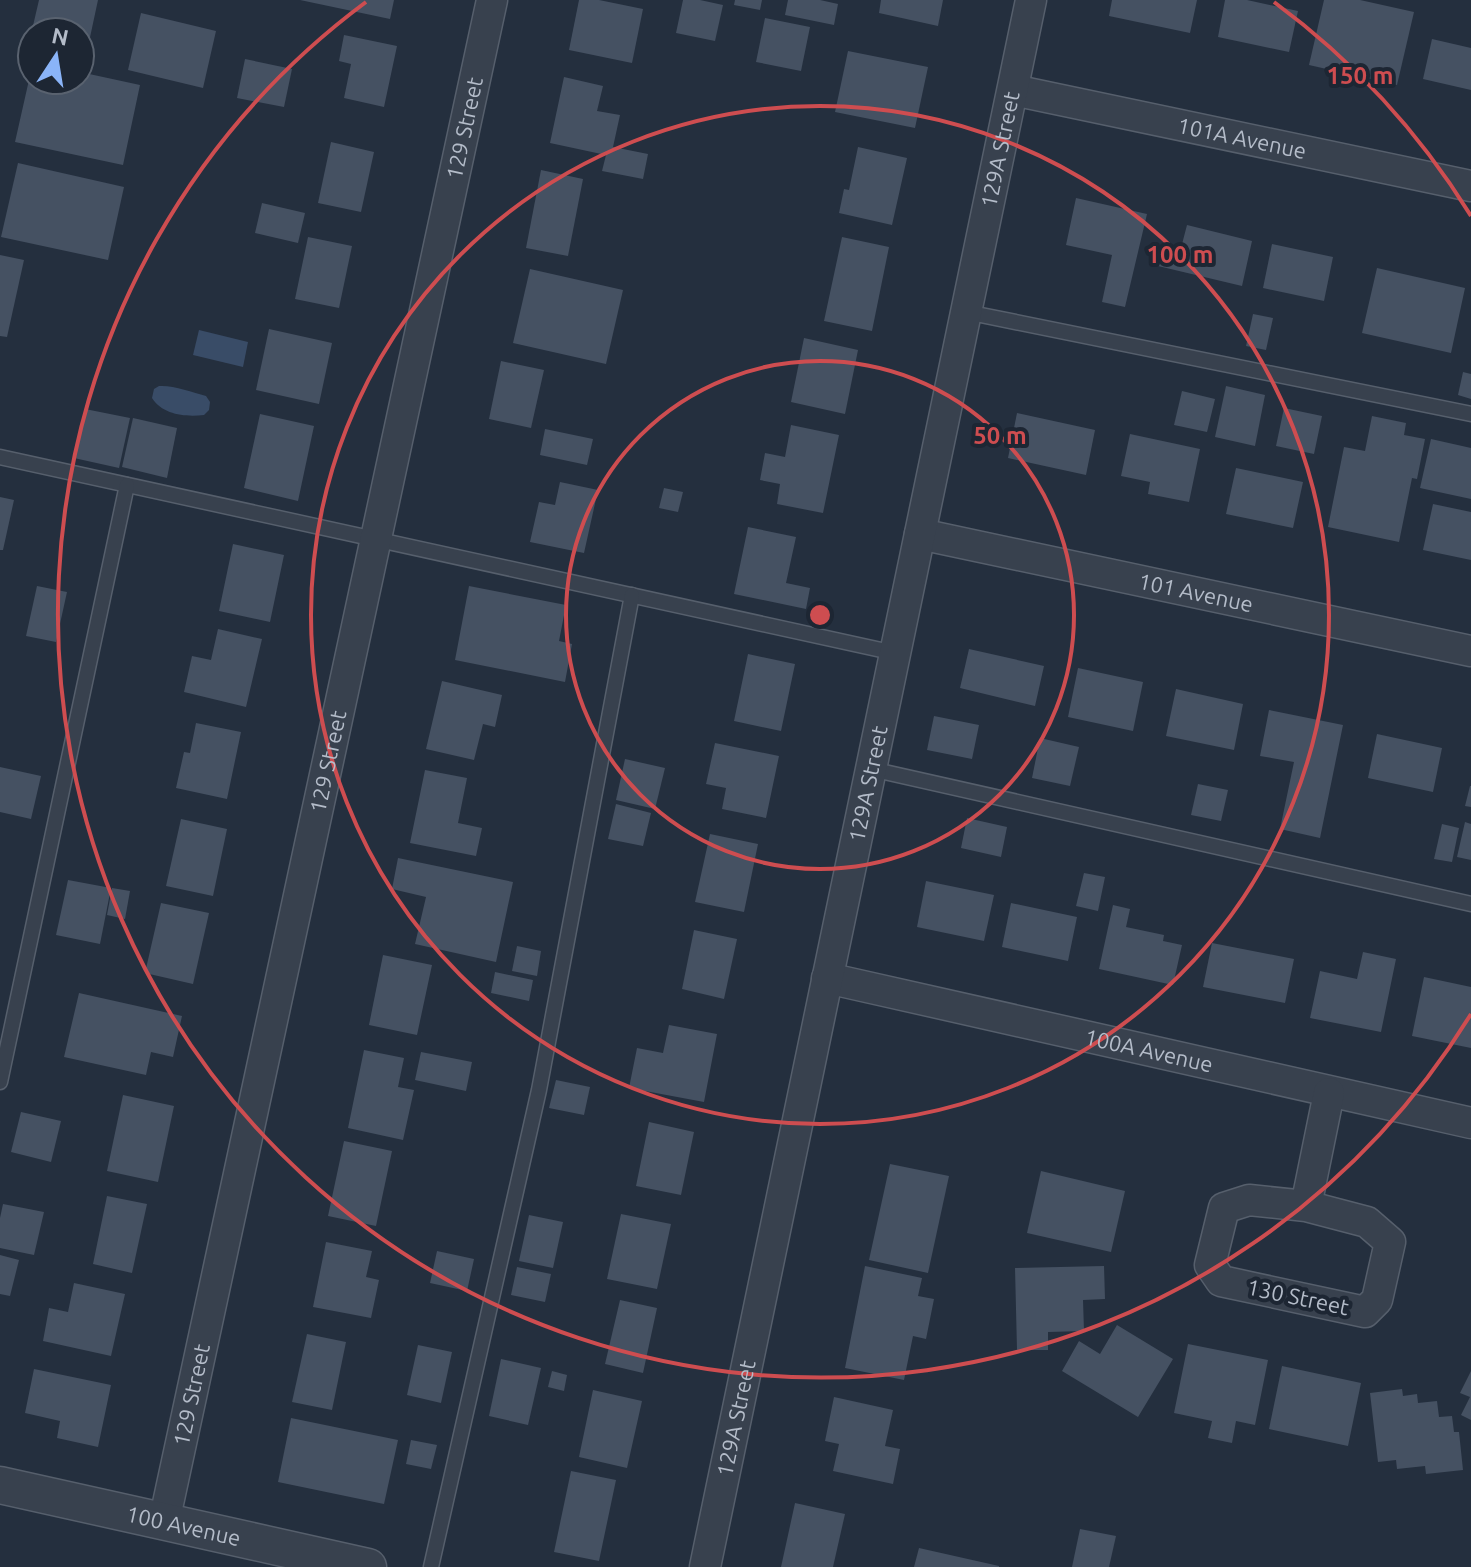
<svg xmlns="http://www.w3.org/2000/svg" width="1471" height="1567" font-family="Ubuntu,sans-serif">
  <style>
    .water { fill: #394c67 }
    .building { fill: #455162 }
    .lines { fill: none; stroke-linecap: round; stroke-linejoin: round }
    .service-casing { stroke: #565f6c; stroke-width: 17 }
    .minor-casing { stroke: #565f6c; stroke-width: 33 }
    .tertiary-casing { stroke: #565f6c; stroke-width: 39 }
    .service { stroke: #38414e; stroke-width: 14 }
    .minor { stroke: #38414e; stroke-width: 30 }
    .tertiary { stroke: #38414e; stroke-width: 36 }
    .ring { fill: none; stroke: #ce4d50; stroke-width: 4 }
    .labels { text-anchor: middle; stroke-width: 8; stroke-linejoin: round; paint-order: stroke }
    .street-label { font-size: 22px; fill: #b4bcc9; stroke: #1d2633 }
    .centre { fill: #ce4d50; stroke: #1d2633; stroke-width: 4 }
    .ring-label { font-size: 24px; text-anchor: middle; font-weight: bold; fill: #ce4d50; stroke: #1d2633; stroke-width: 8; stroke-linejoin: round; paint-order: stroke }
  </style>
  <rect width="100%" height="100%" fill="#242f3e"/>
  <g class="water">
    <polygon points="199,330 248,342 243,367 193,355"/>
    <path d="M 159,386 C 173,385 192,392 206,396 L 210,402 L 209,410 L 204,415 C 185,417 163,415 152,398 L 154,389 Z"/>
  </g>
  <g class="building">
    <polygon points="39,0 98,0 89,42 80,40 80,32 32,30"/>
    <polygon points="300,0 394,0 390,19"/>
    <polygon points="579,0 599,0 643,9 632,63 569,50"/>
    <polygon points="683,0 700,0 723,5 715,41 676,33"/>
    <polygon points="735,0 762,0 760,10 734,5"/>
    <polygon points="788,0 820,0 838,4 834,25 785,15"/>
    <polygon points="881,0 943,0 938,26 879,13"/>
    <polygon points="1112,0 1197,0 1190,33 1109,16"/>
    <polygon points="1225,0 1247,0 1298,11 1289,52 1218,37"/>
    <polygon points="1324,0 1360,0 1414,12 1397,85 1309,65"/>
    <polygon points="141,13 216,31 203,88 128,70"/>
    <polygon points="765,18 810,27 801,71 756,62"/>
    <polygon points="344,35 397,46 384,107 344,98 351,64 339,61"/>
    <polygon points="1432,39 1471,48 1471,90 1423,79"/>
    <polygon points="848,51 928,67 915,128 835,112"/>
    <polygon points="245,59 292,69 284,107 237,98"/>
    <polygon points="31,71 32,80 80,80 80,72 140,85 123,165 15,142"/>
    <polygon points="564,77 603,86 597,111 620,115 613,147 648,154 643,179 602,171 606,155 550,143"/>
    <polygon points="331,142 374,152 361,212 318,203"/>
    <polygon points="858,147 907,158 892,225 839,213 844,189 849,190"/>
    <polygon points="18,163 124,187 108,260 1,237"/>
    <polygon points="541,170 583,179 568,256 526,248"/>
    <polygon points="1076,198 1147,214 1125,307 1102,302 1112,255 1066,245"/>
    <polygon points="262,203 305,213 298,243 255,233"/>
    <polygon points="1187,225 1252,241 1242,286 1158,266 1163,244 1181,248"/>
    <polygon points="308,237 352,246 339,308 295,299"/>
    <polygon points="842,237 889,247 872,331 824,321"/>
    <polygon points="1272,244 1333,257 1324,301 1263,288"/>
    <polygon points="0,255 24,260 7,337 0,336"/>
    <polygon points="1377,268 1465,288 1451,353 1362,333"/>
    <polygon points="530,269 623,290 606,364 513,343"/>
    <polygon points="1253,314 1273,318 1266,350 1246,346"/>
    <polygon points="269,329 332,343 319,404 256,390"/>
    <polygon points="804,338 858,350 845,414 791,402"/>
    <polygon points="501,361 544,370 531,428 489,419"/>
    <polygon points="1463,372 1471,374 1471,399 1458,395"/>
    <polygon points="1226,386 1265,395 1255,446 1215,437"/>
    <polygon points="1182,391 1215,399 1207,432 1174,425"/>
    <polygon points="1284,408 1322,416 1314,454 1276,446"/>
    <polygon points="85,409 130,418 119,468 74,458"/>
    <polygon points="1017,413 1095,430 1086,475 1008,458"/>
    <polygon points="260,414 314,426 298,501 244,488"/>
    <polygon points="1372,416 1406,423 1404,435 1425,439 1417,479 1412,478 1399,542 1328,527 1344,447 1365,451"/>
    <polygon points="133,418 177,428 167,478 122,467"/>
    <polygon points="791,425 839,435 823,513 777,504 780,484 760,480 765,453 785,457"/>
    <polygon points="545,429 593,439 587,465 540,455"/>
    <polygon points="1130,434 1200,449 1189,502 1148,494 1150,482 1121,476"/>
    <polygon points="1431,439 1471,448 1471,499 1420,488"/>
    <polygon points="1236,468 1303,482 1293,528 1226,514"/>
    <polygon points="560,482 598,490 584,553 530,542 539,502 555,505"/>
    <polygon points="664,488 683,492 678,512 659,508"/>
    <polygon points="0,497 14,500 3,550 0,550"/>
    <polygon points="1433,504 1471,512 1471,560 1423,550"/>
    <polygon points="748,527 796,537 786,583 810,588 806,609 734,594"/>
    <polygon points="233,544 284,555 270,622 219,611"/>
    <polygon points="37,586 67,592 56,642 26,636"/>
    <polygon points="469,586 566,605 559,641 572,644 565,682 455,660"/>
    <polygon points="218,629 262,639 246,707 184,692 192,656 211,660"/>
    <polygon points="969,649 1044,666 1035,706 960,688"/>
    <polygon points="748,654 795,664 781,731 734,721"/>
    <polygon points="1078,668 1143,682 1133,731 1068,717"/>
    <polygon points="442,681 502,695 495,727 483,724 474,760 426,749"/>
    <polygon points="1176,689 1243,704 1234,750 1166,736"/>
    <polygon points="1269,710 1343,725 1320,838 1280,829 1294,762 1260,756"/>
    <polygon points="934,716 979,725 972,759 927,750"/>
    <polygon points="196,723 241,732 227,799 176,788 184,752 190,753"/>
    <polygon points="1377,734 1442,748 1433,792 1368,778"/>
    <polygon points="1040,738 1079,747 1070,786 1032,778"/>
    <polygon points="715,743 779,756 766,818 722,809 726,788 706,784"/>
    <polygon points="625,759 665,768 655,809 616,800"/>
    <polygon points="0,767 41,776 31,819 0,812"/>
    <polygon points="425,770 467,778 458,823 482,828 476,856 410,843"/>
    <polygon points="1198,784 1228,790 1221,821 1191,815"/>
    <polygon points="1470,786 1471,786 1471,807 1465,806"/>
    <polygon points="616,804 651,813 643,846 608,839"/>
    <polygon points="967,818 1007,827 1001,857 961,848"/>
    <polygon points="181,819 227,829 213,896 166,886"/>
    <polygon points="1465,822 1471,824 1471,860 1457,857"/>
    <polygon points="1442,824 1459,828 1452,862 1434,859"/>
    <polygon points="710,834 758,844 744,912 695,902"/>
    <polygon points="398,858 513,882 496,962 415,944 426,897 392,889"/>
    <polygon points="1084,873 1105,877 1098,911 1076,906"/>
    <polygon points="68,880 111,888 100,944 56,935"/>
    <polygon points="926,881 994,895 984,941 917,927"/>
    <polygon points="112,888 130,891 125,919 107,915"/>
    <polygon points="161,903 209,913 193,984 145,973"/>
    <polygon points="1011,903 1077,917 1068,961 1002,947"/>
    <polygon points="1113,905 1130,909 1126,927 1164,935 1163,941 1182,945 1173,985 1099,969"/>
    <polygon points="694,930 737,939 724,999 682,989"/>
    <polygon points="1212,943 1294,959 1285,1003 1203,987"/>
    <polygon points="517,946 541,951 537,976 512,971"/>
    <polygon points="1363,952 1396,959 1381,1032 1310,1018 1320,971 1357,979"/>
    <polygon points="383,955 432,965 417,1035 369,1025"/>
    <polygon points="495,972 533,980 529,1001 491,993"/>
    <polygon points="1424,977 1471,987 1471,1048 1412,1036"/>
    <polygon points="79,993 182,1016 173,1057 151,1052 146,1075 64,1057"/>
    <polygon points="669,1025 717,1034 704,1102 629,1088 637,1048 663,1053"/>
    <polygon points="364,1050 404,1058 398,1087 414,1090 403,1140 348,1128"/>
    <polygon points="421,1052 472,1062 466,1091 415,1080"/>
    <polygon points="556,1080 590,1087 584,1115 549,1108"/>
    <polygon points="123,1095 174,1106 158,1182 107,1171"/>
    <polygon points="21,1112 61,1121 51,1162 11,1152"/>
    <polygon points="649,1122 694,1132 681,1195 636,1186"/>
    <polygon points="344,1141 392,1151 376,1226 328,1216"/>
    <polygon points="890,1164 949,1176 928,1273 869,1260"/>
    <polygon points="1041,1171 1125,1191 1111,1252 1027,1233"/>
    <polygon points="107,1196 147,1204 132,1273 93,1264"/>
    <polygon points="3,1204 44,1212 34,1255 0,1248 0,1218"/>
    <polygon points="621,1214 671,1224 657,1289 607,1279"/>
    <polygon points="529,1215 563,1222 553,1268 519,1261"/>
    <polygon points="326,1242 372,1251 366,1277 379,1280 371,1318 313,1307"/>
    <polygon points="437,1251 474,1259 467,1291 430,1283"/>
    <polygon points="0,1255 19,1260 10,1296 0,1294"/>
    <polygon points="865,1266 922,1278 918,1296 934,1299 926,1339 913,1336 904,1380 845,1368"/>
    <polygon points="1104,1266 1105,1299 1083,1300 1084,1331 1048,1332 1048,1350 1017,1350 1015,1268"/>
    <polygon points="517,1267 551,1274 545,1302 511,1295"/>
    <polygon points="74,1283 125,1294 111,1356 43,1341 49,1308 68,1312"/>
    <polygon points="620,1300 657,1308 643,1373 605,1364"/>
    <polygon points="1117,1325 1173,1359 1138,1417 1062,1371 1079,1341 1100,1354"/>
    <polygon points="307,1334 346,1342 332,1410 292,1402"/>
    <polygon points="1188,1344 1268,1360 1255,1425 1236,1421 1232,1443 1208,1438 1212,1421 1174,1413"/>
    <polygon points="418,1345 452,1352 441,1403 407,1395"/>
    <polygon points="501,1359 541,1368 528,1425 489,1416"/>
    <polygon points="1282,1366 1361,1383 1348,1446 1269,1429"/>
    <polygon points="34,1369 111,1385 98,1447 57,1438 60,1421 25,1413"/>
    <polygon points="552,1371 567,1375 564,1391 548,1387"/>
    <polygon points="1471,1371 1471,1420 1461,1415 1470,1397 1460,1393"/>
    <polygon points="1402,1389 1403,1396 1417,1394 1418,1403 1437,1401 1439,1417 1452,1416 1454,1432 1459,1432 1463,1470 1426,1474 1425,1466 1397,1469 1396,1460 1378,1462 1370,1393"/>
    <polygon points="593,1390 642,1401 627,1468 579,1457"/>
    <polygon points="834,1397 893,1410 885,1446 900,1449 893,1484 833,1471 839,1444 825,1441"/>
    <polygon points="291,1418 398,1440 384,1504 278,1482"/>
    <polygon points="411,1440 437,1445 431,1469 406,1464"/>
    <polygon points="571,1471 616,1480 599,1561 554,1552"/>
    <polygon points="795,1503 845,1514 833,1567 781,1567"/>
    <polygon points="1080,1529 1116,1536 1109,1567 1072,1567"/>
    <polygon points="919,1548 999,1566 999,1567 914,1567"/>
  </g>
  <g class="lines">
    <g class="service-casing">
      <g id="service">
        <polyline points="966,312 1471,414"/>
        <polyline points="0,457 895,653"/>
        <polyline points="871,769 1471,904"/>
        <polyline points="0,1082 127,485"/>
        <polyline points="431,1567 539,1090 632,595"/>
      </g>
    </g>
    <g class="minor-casing">
      <g id="minor">
        <path id="s1" d="M 1013,90 L 1471,186"/>
        <path id="s2" d="M 920,534 L 1471,651"/>
        <path id="s3" d="M 827,978 L 1471,1123"/>
        <polyline points="1306,1206 1367,1222 1390,1242 1377,1300 1365,1312 1221,1281 1210,1265 1224,1208 1249,1200 1306,1206 1329,1093"/>
        <path id="s4" d="M 164,1522 L 492,0"/>
        <path id="s5" d="M 705,1567 L 1031,0"/>
      </g>
    </g>
    <g class="tertiary-casing">
      <g id="tertiary">
        <path id="s6" d="M 0,1485 L 368,1567"/>
      </g>
    </g>
    <use href="#service" class="service"/>
    <use href="#minor" class="minor"/>
    <use href="#tertiary" class="tertiary"/>
  </g>
  <g class="ring">
    <circle cx="820" cy="615" r="254"/>
    <circle cx="820" cy="615" r="509"/>
    <path d="M1471 1014A763 763 0 1 1 366 2M1274 2A763 763 0 0 1 1471 216"/>
  </g>
  <g class="labels">
    <g class="street-label">
      <text dy="8" stroke="none"><textPath href="#s4" startOffset="1426">129 Street</textPath></text>
      <text dy="8" stroke="none"><textPath href="#s1" startOffset="234">101A Avenue</textPath></text>
      <text dy="8" stroke="none"><textPath href="#s5" startOffset="1448">129A Street</textPath></text>
      <text dy="8" stroke="none"><textPath href="#s2" startOffset="282">101 Avenue</textPath></text>
      <text dy="8" stroke="none"><textPath href="#s4" startOffset="778">129 Street</textPath></text>
      <text dy="8" stroke="none"><textPath href="#s5" startOffset="800">129A Street</textPath></text>
      <text dy="8" stroke="none"><textPath href="#s3" startOffset="330">100A Avenue</textPath></text>
      <text transform="translate(1298 1297) rotate(12)" y="8">130 Street</text>
      <text dy="8" stroke="none"><textPath href="#s4" startOffset="130">129 Street</textPath></text>
      <text dy="8" stroke="none"><textPath href="#s5" startOffset="152">129A Street</textPath></text>
      <text dy="8" stroke="none"><textPath href="#s6" startOffset="188">100 Avenue</textPath></text>
    </g>
  </g>
  <circle cx="820" cy="615" r="12" class="centre"/>
  <g class="ring-label">
    <text x="1360" y="84">150 m</text>
    <text x="1180" y="263">100 m</text>
    <text x="1000" y="444">50 m</text>
  </g>
  <g transform="translate(56 56) rotate(12)"><circle r="38" fill="#1d2633" stroke="#59626f" stroke-width="2"/>
  <path d="M0-6L14 30L0 20L-14 30Z" fill="#8ab4f8"/>
  <text y="-12" font-size="22" font-weight="bold" text-anchor="middle" fill="#b4bcc9">N</text>
  </g>
</svg>
